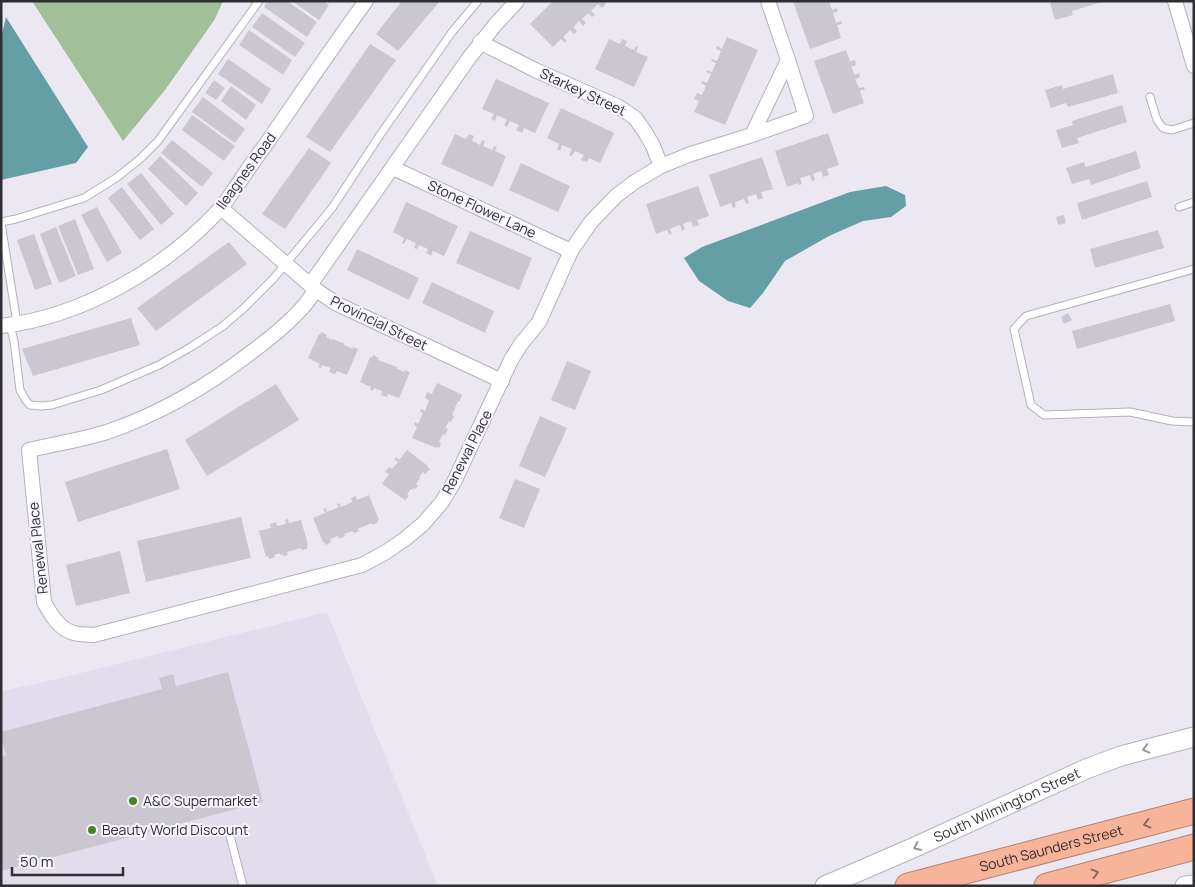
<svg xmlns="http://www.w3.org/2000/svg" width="1195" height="887" font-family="Manrope,sans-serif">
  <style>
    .built { fill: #e2dced }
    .forest { fill: #a1bf99 }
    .water { fill: #649fa5 }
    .building { fill: #cac7d1 }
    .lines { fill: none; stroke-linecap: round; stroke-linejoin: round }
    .lane-casing { stroke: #b4b1bb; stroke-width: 9 }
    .street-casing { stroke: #b4b1bb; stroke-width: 16 }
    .secondary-casing { stroke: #b4b1bb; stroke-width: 21 }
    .highway-casing { stroke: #b18575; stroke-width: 27 }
    .lane { stroke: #fff; stroke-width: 7 }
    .street { stroke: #fff; stroke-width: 14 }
    .secondary { stroke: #fff; stroke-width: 19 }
    .highway { stroke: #f7b499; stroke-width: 25 }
    .oneway { stroke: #979698 }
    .oneway2 { stroke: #896a60 }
    .poi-dot { fill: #478523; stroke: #f8f5ff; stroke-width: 2 }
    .labels { text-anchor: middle; stroke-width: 4; stroke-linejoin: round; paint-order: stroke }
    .street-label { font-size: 14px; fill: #2f2e32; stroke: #f8f5ff }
    .poi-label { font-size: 14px; fill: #2f2e32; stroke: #f8f5ff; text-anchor: start }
  </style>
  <rect width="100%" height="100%" fill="#ebe8f2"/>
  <polygon class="built" points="327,612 438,886 1,886 1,691 53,680"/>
  <polygon class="forest" points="32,1 223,1 215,19 165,90 123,141"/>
  <g class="water">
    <polygon points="6,17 88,147 76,163 1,180 1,38"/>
    <polygon points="886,186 905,195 906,206 891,217 863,221 829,236 785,261 763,293 750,308 728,301 699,281 684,258 702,247 850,192"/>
  </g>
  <g class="building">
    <polygon points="267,1 287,1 317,22 307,37 264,7"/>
    <polygon points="292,1 323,1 329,5 319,20"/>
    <polygon points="402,1 440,1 398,51 376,34"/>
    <polygon points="553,1 604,1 606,4 602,8 598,4 591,11 595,15 592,17 588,13 582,19 586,23 583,26 579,21 573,27 577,31 574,34 570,30 563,37 567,41 565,43 561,39 553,47 530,24"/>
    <polygon points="793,1 829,1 832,10 837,8 838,11 833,13 836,23 841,21 842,24 837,25 841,38 810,49"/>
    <polygon points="1055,1 1102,1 1102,2 1072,11 1073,15 1055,20 1050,3"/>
    <polygon points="262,13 305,43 295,57 252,27"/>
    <polygon points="249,30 292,60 283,75 239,45"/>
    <polygon points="727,37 758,50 725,125 694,112 699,101 694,99 697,93 702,95 706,86 701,83 702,81 707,83 711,74 706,72 707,70 712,72 716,63 711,61 712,59 717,61 721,51 716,49 717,46 722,49"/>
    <polygon points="609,39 620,44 622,39 627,41 625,46 634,50 636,46 638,47 636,52 648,57 634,87 595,69"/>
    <polygon points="370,44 396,60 330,152 306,137"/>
    <polygon points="846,50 850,61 855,60 856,65 851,67 855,75 859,73 860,77 855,79 859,88 864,87 865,89 860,91 864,103 833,114 814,61"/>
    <polygon points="228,59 271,89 262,104 218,74"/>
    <polygon points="1113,74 1118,93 1068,107 1066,103 1051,108 1045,90 1062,85 1063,89"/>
    <polygon points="496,79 549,103 535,133 524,128 522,133 516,130 519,125 510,121 507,127 504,125 507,120 497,115 495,121 491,119 494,114 482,109"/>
    <polygon points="214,80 225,88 216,100 205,93"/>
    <polygon points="231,86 256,105 246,120 221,101"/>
    <polygon points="203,97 245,129 235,143 192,112"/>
    <polygon points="1122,105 1127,122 1077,138 1079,143 1062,148 1056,130 1073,125 1072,121"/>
    <polygon points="561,108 614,133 600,163 589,158 587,162 581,160 584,155 575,151 572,156 569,155 572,149 562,145 560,151 557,149 559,144 547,138"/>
    <polygon points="192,115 235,146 224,161 182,130"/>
    <polygon points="828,133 839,165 827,169 829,175 823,177 821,171 813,174 815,180 812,181 810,175 800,178 802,184 799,185 798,183 787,187 775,151"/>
    <polygon points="455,134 466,139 469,134 474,136 472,141 480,145 482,140 485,141 483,146 492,150 494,146 497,147 495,151 506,156 493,187 441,164"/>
    <polygon points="172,140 213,173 202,187 161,153"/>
    <polygon points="309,148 331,163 285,229 262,214"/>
    <polygon points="1136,151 1141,168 1091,185 1089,179 1072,184 1066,168 1084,162 1086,167"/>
    <polygon points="160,156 198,193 186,206 148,169"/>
    <polygon points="762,157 773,189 761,192 763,198 758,200 756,194 747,197 749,203 746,204 744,199 735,202 736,207 733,208 731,203 720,207 709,175"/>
    <polygon points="521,163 570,186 558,212 509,190"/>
    <polygon points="141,173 174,214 161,225 127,184"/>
    <polygon points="1147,181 1152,197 1082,220 1077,203"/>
    <polygon points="698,186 709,216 697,220 699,225 693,227 691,221 683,224 685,229 682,231 680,225 670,229 672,234 669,235 667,230 656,234 646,204"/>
    <polygon points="122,187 154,229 140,240 108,198"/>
    <polygon points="406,202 458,226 444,256 433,251 431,256 426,253 428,249 419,245 417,249 414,248 416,243 407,239 404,244 402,243 404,238 393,232"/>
    <polygon points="97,207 122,253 107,262 81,215"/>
    <polygon points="1064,215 1066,223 1058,225 1056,217"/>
    <polygon points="75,219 94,269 78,275 58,226"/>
    <polygon points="56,227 76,276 59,283 40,234"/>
    <polygon points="1158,230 1164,248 1095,268 1090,249"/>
    <polygon points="470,231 532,258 519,290 456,263"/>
    <polygon points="34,234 52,284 35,290 17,240"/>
    <polygon points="229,242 247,264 156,331 137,308"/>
    <polygon points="357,249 419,278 409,300 347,270"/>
    <polygon points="432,282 494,311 485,333 422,303"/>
    <polygon points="1170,304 1175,321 1077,349 1072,331"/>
    <polygon points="1068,313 1072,320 1064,324 1061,317"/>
    <polygon points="131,318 140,345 33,376 22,349"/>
    <polygon points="321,332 327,335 326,337 332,340 333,339 345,344 344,345 353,349 353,347 358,349 347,375 337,371 335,374 329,372 331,368 322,365 321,368 318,367 320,364 308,358 319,334 320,335"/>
    <polygon points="373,355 379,358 378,360 397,367 396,368 404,372 405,370 410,372 399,398 388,394 387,397 381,395 382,391 374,388 373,391 370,390 371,387 360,382 370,357 372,358"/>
    <polygon points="567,361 591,371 575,410 551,400"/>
    <polygon points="437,383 461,394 462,396 459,402 458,401 452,415 454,416 451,422 449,421 445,428 448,429 445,435 443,434 439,442 441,443 439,448 437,447 436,448 412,438 417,427 414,425 415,422 418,424 423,413 420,411 421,409 425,411 429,400 425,398 427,392 432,394"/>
    <polygon points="276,384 299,420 207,476 185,440"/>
    <polygon points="540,416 567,428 545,477 519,466"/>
    <polygon points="167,449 180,489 78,522 65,482"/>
    <polygon points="407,450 428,466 427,467 430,469 425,474 423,472 419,477 420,478 416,484 418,486 415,489 413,488 412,490 411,489 407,494 409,496 405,500 382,484 389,474 385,472 386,471 389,467 392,469 398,462 395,460 396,457 399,460"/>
    <polygon points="515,479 540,489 524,528 499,518"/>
    <polygon points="369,495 379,520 377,520 378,522 373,525 372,523 357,529 359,531 354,533 352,531 344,534 345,536 339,539 338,536 330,539 331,542 326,545 324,542 323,542 313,518 325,513 323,509 326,508 327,512 339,507 337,504 339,503 341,507 352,502 351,498 356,496 357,500"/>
    <polygon points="241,517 251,558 146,582 137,541"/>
    <polygon points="288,519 289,523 301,520 308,545 307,546 307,549 301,550 301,548 287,552 288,555 283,556 282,554 280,555 280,553 274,555 275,557 269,559 268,556 266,557 259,531 271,528 270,524 276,522 277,526 286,524 285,520"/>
    <polygon points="120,551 130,593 76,606 66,565"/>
    <polygon points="228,672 263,802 1,871 1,756 6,755 1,737 1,732 162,689 159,678 173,674 176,686"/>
  </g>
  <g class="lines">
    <g class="lane-casing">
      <g id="lane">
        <polyline points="1150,97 1157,120 1163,128 1172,130 1194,123"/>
        <polyline points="1179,207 1194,202"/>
        <polyline points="1,222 16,219 84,198 116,178 140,159 158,141 259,1"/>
        <polyline points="1,223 17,323"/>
        <polyline points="1194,269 1026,316 1014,329 1031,405 1044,415 1130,412 1172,421 1194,422"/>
        <polyline points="10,325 14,341 20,390 25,399 30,405 41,406 52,405 101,390 159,365 191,347 223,326 244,308 274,278 332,208 380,135 452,32 478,1"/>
        <polyline points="229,832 243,886"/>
      </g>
    </g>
    <g class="street-casing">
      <g id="street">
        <polyline points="1175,1 1194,66"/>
        <polyline points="480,42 535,70 619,107 635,118 645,132 653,146 661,166"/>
        <polyline points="752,135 806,116 788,60"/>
        <polyline points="393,168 571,251"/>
        <polyline points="221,208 316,290 337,304 502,381"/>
        <polyline points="310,285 469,58 495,25 517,1"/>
        <path d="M 316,290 C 311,296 307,303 302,308 C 288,324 269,339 253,351 C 209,385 160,414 107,432 C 81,440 55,444 29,450 L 44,602 C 51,615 59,629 74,633 C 79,635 88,634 94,635 L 362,565 L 386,552 L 405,539 L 423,524 L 442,502 L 454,482 L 511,360 L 521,344 L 539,322 L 571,251 L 591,222 L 616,196 L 633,183 L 661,166 L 691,154 L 752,135 L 788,60 L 768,1"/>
        <path d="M 1,326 C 82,317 166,268 220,209 C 226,202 231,194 236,187 C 245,174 254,160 264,147 C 298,98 331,49 366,1"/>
      </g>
    </g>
    <g class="secondary-casing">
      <g id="secondary">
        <path id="s1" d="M 825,886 L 915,847 L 1086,769 L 1121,756 L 1194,737"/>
        <polyline points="1185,886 1194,885"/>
      </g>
    </g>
    <g class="highway-casing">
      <g id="highway">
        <path id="s2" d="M 908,886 L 1194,811"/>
        <polyline points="1047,886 1194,847"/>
      </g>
    </g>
    <use href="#lane" class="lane"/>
    <use href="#street" class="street"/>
    <use href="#secondary" class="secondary"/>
    <use href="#highway" class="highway"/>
  </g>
  <defs><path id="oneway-chevron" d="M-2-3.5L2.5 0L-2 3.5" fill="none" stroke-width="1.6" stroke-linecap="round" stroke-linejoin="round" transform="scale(1.25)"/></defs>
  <g class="oneway">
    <use href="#oneway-chevron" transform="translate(1146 749) rotate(165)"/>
    <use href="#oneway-chevron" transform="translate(917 847) rotate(156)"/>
  </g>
  <g class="oneway2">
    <use href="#oneway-chevron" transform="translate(1147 824) rotate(165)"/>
    <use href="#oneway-chevron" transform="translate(1095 873) rotate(-15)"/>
  </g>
  <g class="poi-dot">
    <circle cx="133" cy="801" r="5"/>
    <circle cx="92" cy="830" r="5"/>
  </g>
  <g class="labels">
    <g class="street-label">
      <text transform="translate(583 92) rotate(25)" y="5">Starkey Street</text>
      <text transform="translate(246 171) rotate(-54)" y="5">Ileagnes Road</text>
      <text transform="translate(482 209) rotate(25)" y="5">Stone Flower Lane</text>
      <text transform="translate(379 323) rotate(26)" y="5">Provincial Street</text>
      <text transform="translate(467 452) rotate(-63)" y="5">Renewal Place</text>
      <text transform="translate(38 548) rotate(-96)" y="5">Renewal Place</text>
      <text dy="5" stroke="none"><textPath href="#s1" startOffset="199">South Wilmington Street</textPath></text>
      <text dy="5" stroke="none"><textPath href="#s2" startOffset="148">South Saunders Street</textPath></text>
    </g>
    <g class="poi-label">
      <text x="143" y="806">A&amp;C Supermarket</text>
      <text x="102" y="835">Beauty World Discount</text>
    </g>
  </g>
  <rect width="1195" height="887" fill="none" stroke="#2f2e32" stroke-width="5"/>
  <path d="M12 867v8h111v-8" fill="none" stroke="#2f2e32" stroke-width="2.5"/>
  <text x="20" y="867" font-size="15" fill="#2f2e32" stroke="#f8f5ff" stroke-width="4" paint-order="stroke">50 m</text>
</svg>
